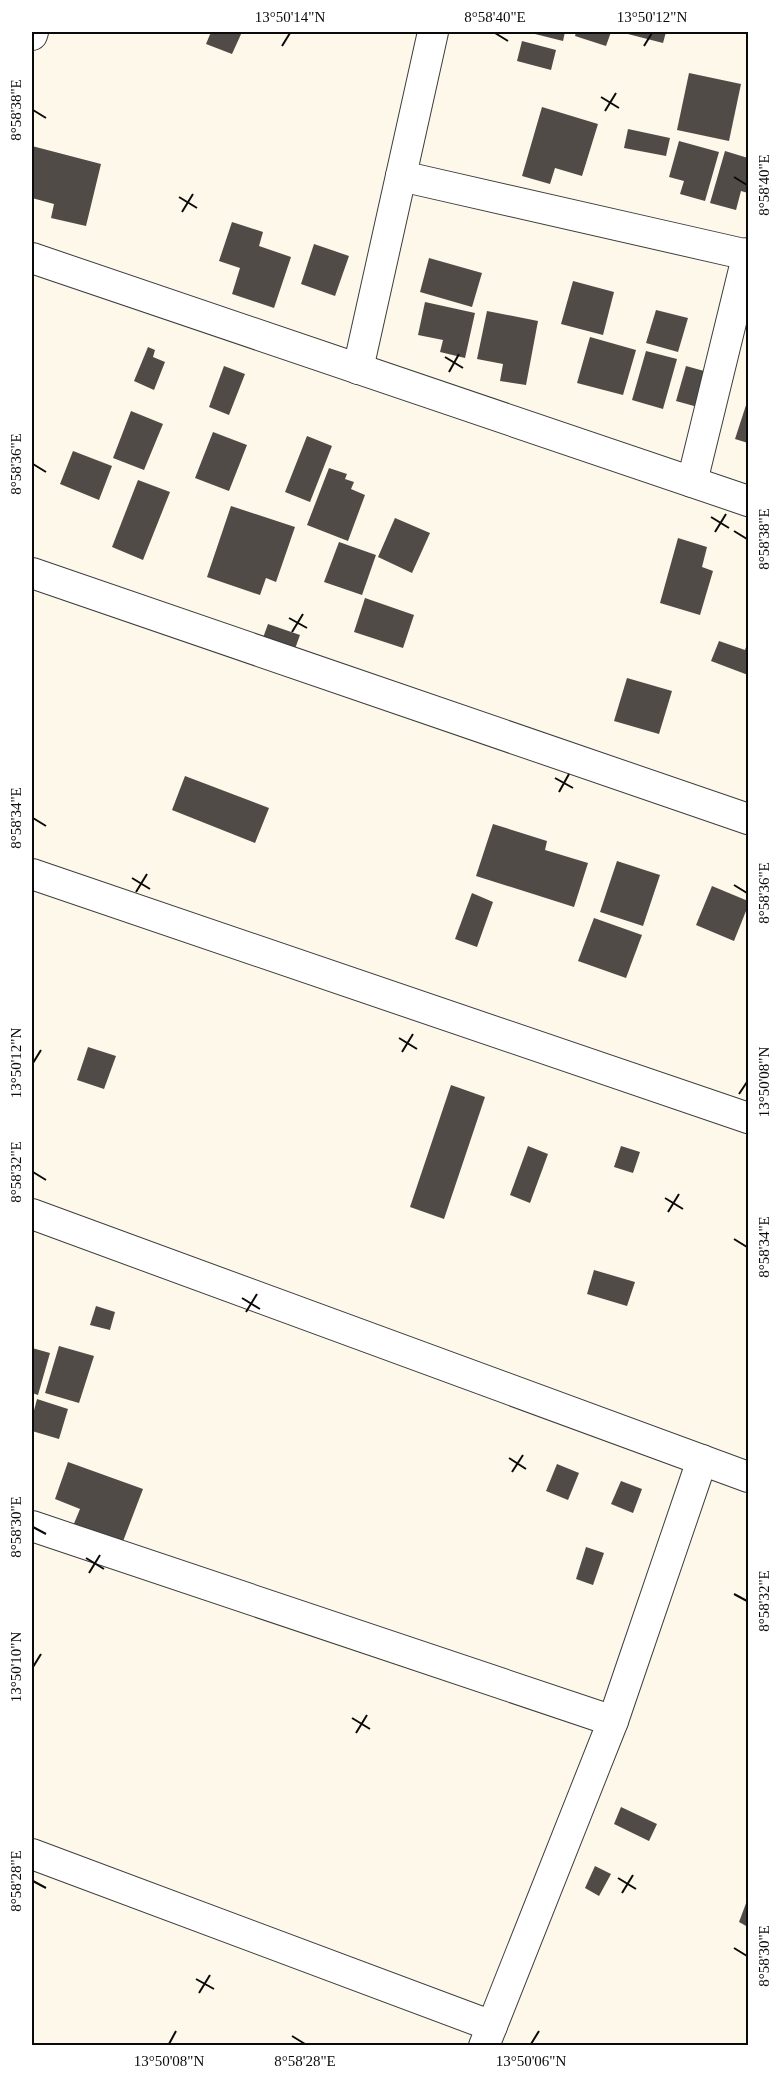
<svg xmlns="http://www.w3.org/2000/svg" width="780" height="2077" font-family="'Times New Roman',serif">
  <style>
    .building { fill: #514b48 }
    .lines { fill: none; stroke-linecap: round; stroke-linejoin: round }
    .street-casing { stroke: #3d3d3d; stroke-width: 32 }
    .street { stroke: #fff; stroke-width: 30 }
    .ticks { fill: none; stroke: #0a0a0a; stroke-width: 2 }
    .neatline { fill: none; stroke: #0a0a0a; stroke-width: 2 }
    .ticks-label { font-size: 15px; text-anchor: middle; fill: #0a0a0a }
  </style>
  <rect width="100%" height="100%" fill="#fdf8e9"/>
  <g class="building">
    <polygon points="211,32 242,32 232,54 206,44"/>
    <polygon points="527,32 565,32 563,41"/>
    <polygon points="576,32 611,32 606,46 575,36"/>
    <polygon points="620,32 666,32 663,43"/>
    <polygon points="522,41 556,50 551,70 517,61"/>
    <polygon points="689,73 741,84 729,141 677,130"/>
    <polygon points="542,107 598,124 582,176 555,168 550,184 522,176"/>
    <polygon points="628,129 670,138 666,156 624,148"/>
    <polygon points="679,141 719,152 705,201 680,194 684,181 669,177"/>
    <polygon points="32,146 101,164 86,226 51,218 54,204 32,198"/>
    <polygon points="725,151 748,158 748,193 741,191 736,210 710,203"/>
    <polygon points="232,222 263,232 259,246 291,257 274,308 232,294 240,268 219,261"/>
    <polygon points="314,244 349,256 335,296 301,284"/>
    <polygon points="429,258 482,273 472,307 420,292"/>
    <polygon points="573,281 614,292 603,335 561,324"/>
    <polygon points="425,302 475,313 465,358 440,352 443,340 418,335"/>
    <polygon points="656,310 688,318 678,352 646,343"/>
    <polygon points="487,311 538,321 526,385 500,381 503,364 477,359"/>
    <polygon points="590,337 636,350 623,395 577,383"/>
    <polygon points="148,347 155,350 153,357 165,362 154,390 134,381"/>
    <polygon points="646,351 677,359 663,409 632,400"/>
    <polygon points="224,366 245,374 229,415 209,407"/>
    <polygon points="686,366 715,374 705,409 676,401"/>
    <polygon points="748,399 748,443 735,439"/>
    <polygon points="131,411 163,424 144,470 113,458"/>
    <polygon points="213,432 247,445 229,491 195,478"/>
    <polygon points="307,436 332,446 310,502 285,492"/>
    <polygon points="73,451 112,466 99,500 60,484"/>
    <polygon points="329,468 347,474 345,479 354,482 351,489 365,495 348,541 307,525"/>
    <polygon points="138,480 170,492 143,560 112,547"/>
    <polygon points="231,506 295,527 276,582 266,578 260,595 207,577"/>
    <polygon points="395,518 430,533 412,573 378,557"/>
    <polygon points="678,538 707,547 702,567 713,571 700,615 660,603"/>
    <polygon points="339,542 376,555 362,595 324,582"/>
    <polygon points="365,598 414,615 403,648 354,632"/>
    <polygon points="268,624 300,635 292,657 260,646"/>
    <polygon points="719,641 745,650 748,641 748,675 711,661"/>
    <polygon points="627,678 672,691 659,734 614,721"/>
    <polygon points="185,776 269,808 255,843 172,810"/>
    <polygon points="493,824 547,841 545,850 588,863 574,907 476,876"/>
    <polygon points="617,861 660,875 643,926 600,912"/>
    <polygon points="712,886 748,901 748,906 734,941 696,925"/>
    <polygon points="472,893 493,902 477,947 455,939"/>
    <polygon points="594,918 642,935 626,978 578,961"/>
    <polygon points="88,1047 116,1056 104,1089 77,1080"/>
    <polygon points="451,1085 485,1097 444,1219 410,1207"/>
    <polygon points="528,1146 548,1154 530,1203 510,1195"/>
    <polygon points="621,1146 640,1152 633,1173 614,1167"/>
    <polygon points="594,1270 635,1282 627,1306 587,1294"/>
    <polygon points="96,1306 115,1312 110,1330 90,1325"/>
    <polygon points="59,1346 94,1356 79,1403 45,1393"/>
    <polygon points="32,1348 50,1353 38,1395 32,1393"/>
    <polygon points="37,1399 68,1409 59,1439 32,1431 32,1418"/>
    <polygon points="68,1462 143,1489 122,1544 73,1526 80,1509 55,1499"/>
    <polygon points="557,1464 579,1473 568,1500 546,1491"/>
    <polygon points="621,1481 642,1489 633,1513 611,1504"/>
    <polygon points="586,1547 604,1553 593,1585 576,1579"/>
    <polygon points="621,1807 657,1824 649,1841 614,1824"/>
    <polygon points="595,1866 611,1874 599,1896 585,1888"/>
    <polygon points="748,1898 748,1927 739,1922"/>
  </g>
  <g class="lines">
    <g class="street-casing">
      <g id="street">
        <polyline points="32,35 33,32"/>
        <polyline points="401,176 748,255"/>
        <polyline points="32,258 748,501"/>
        <polyline points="358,369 433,32"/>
        <polyline points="692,482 748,253"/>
        <polyline points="32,573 748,819"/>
        <polyline points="32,874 748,1118"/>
        <polyline points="32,1214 748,1477"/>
        <polyline points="32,1526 613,1721"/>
        <polyline points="32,1854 492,2026"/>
        <polyline points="484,2046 613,1721 702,1460"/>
      </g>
    </g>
    <use href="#street" class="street"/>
  </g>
  <path class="ticks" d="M 495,33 L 508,41M 282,46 L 290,33M 644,46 L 652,33M 601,97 L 619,108M 33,110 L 46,118M 605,111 L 616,93M 734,177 L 747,185M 179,197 L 197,208M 182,212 L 193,194M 445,357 L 463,368M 449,372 L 459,354M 33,464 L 46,472M 711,517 L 729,528M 734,531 L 747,539M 715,532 L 726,514M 289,618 L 307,628M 292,632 L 303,614M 555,778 L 573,788M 559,792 L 569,774M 33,818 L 46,826M 132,878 L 150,889M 734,885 L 747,893M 136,892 L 147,874M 399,1038 L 417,1049M 402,1052 L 413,1034M 33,1063 L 41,1050M 739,1094 L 747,1082M 33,1172 L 46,1180M 665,1198 L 683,1209M 668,1212 L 679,1194M 734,1239 L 747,1247M 242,1298 L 260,1309M 246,1312 L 257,1294M 509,1458 L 526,1469M 512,1472 L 523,1455M 33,1527 L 46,1534M 86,1558 L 104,1569M 89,1573 L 100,1555M 734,1594 L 747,1601M 33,1667 L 41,1654M 352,1718 L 370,1729M 356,1733 L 367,1715M 618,1878 L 636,1889M 33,1881 L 46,1888M 622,1893 L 633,1875M 734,1948 L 747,1956M 196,1979 L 214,1989M 199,1993 L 210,1975M 292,2036 L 305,2044M 169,2044 L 176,2031M 531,2044 L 539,2031"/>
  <rect width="780" height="2077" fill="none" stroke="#ffffff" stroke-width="66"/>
  <rect x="33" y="33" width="714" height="2011" class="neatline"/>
  <g class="ticks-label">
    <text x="290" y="22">13°50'14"N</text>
    <text x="495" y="22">8°58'40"E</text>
    <text x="652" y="22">13°50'12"N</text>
    <text transform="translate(16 110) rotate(-90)" y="5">8°58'38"E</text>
    <text transform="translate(764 185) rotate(-90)" y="5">8°58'40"E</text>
    <text transform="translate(16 464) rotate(-90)" y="5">8°58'36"E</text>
    <text transform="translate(764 539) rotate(-90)" y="5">8°58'38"E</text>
    <text transform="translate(16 818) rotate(-90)" y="5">8°58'34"E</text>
    <text transform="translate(764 893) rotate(-90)" y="5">8°58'36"E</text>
    <text transform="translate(16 1063) rotate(-90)" y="5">13°50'12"N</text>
    <text transform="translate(764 1082) rotate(-90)" y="5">13°50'08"N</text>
    <text transform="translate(16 1172) rotate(-90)" y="5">8°58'32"E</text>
    <text transform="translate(764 1247) rotate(-90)" y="5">8°58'34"E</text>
    <text transform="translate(16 1527) rotate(-90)" y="5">8°58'30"E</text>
    <text transform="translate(764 1601) rotate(-90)" y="5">8°58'32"E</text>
    <text transform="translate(16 1667) rotate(-90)" y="5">13°50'10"N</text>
    <text transform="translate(16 1881) rotate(-90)" y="5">8°58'28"E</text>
    <text transform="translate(764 1956) rotate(-90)" y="5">8°58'30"E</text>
    <text x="169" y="2066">13°50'08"N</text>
    <text x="305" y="2066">8°58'28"E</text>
    <text x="531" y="2066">13°50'06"N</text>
  </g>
</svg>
